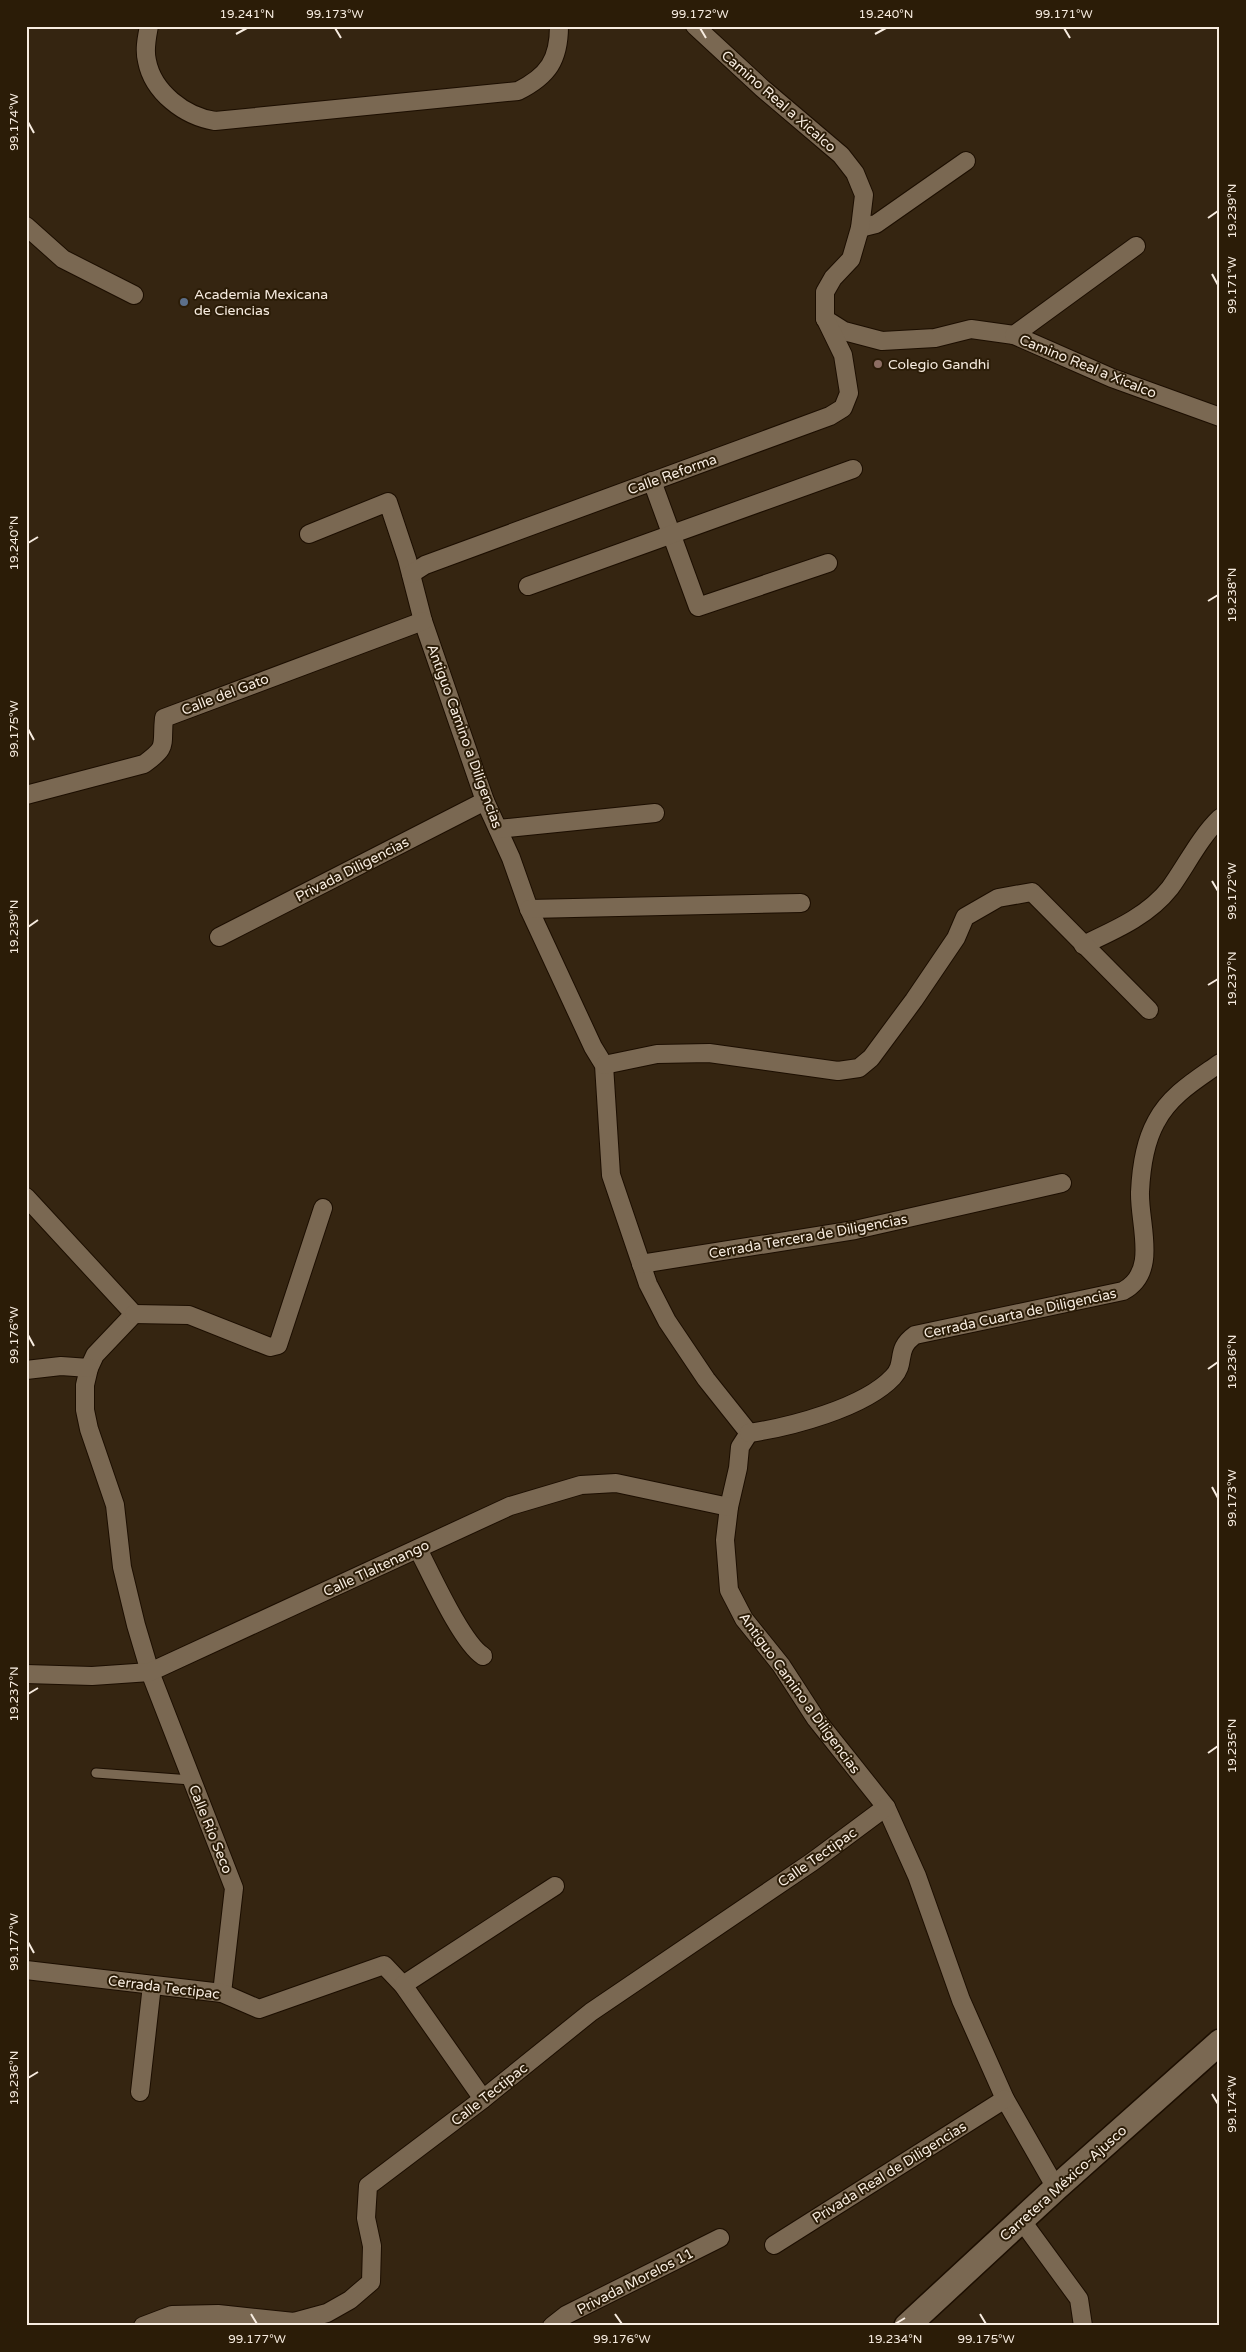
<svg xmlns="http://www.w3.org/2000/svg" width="1246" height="2352" font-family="'Varela Round',sans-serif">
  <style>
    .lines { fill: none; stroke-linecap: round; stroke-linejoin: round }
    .lane-casing { stroke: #1c0e00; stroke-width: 11 }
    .street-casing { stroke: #1c0e00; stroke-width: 20 }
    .secondary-casing { stroke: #1c0e00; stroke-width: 28 }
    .lane { stroke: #7a6852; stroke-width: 9 }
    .street { stroke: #7a6852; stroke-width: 18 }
    .secondary { stroke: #7a6852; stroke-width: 25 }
    .ticks { fill: none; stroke: #f7ece0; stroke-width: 2 }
    .service-dot { fill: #5c6f8a; stroke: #2b1c07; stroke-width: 2 }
    .education-dot { fill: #8d6e63; stroke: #2b1c07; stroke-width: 2 }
    .labels { text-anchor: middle; stroke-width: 4; stroke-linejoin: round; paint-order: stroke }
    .street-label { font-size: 14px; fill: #f7ece0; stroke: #2b1c07 }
    .poi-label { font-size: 14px; fill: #f7ece0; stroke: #2b1c07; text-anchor: start }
    .neatline { fill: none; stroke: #f7ece0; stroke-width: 2 }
    .ticks-label { font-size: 12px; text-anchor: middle; fill: #f7ece0 }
  </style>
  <rect width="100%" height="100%" fill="#352511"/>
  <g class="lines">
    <g class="lane-casing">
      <polyline id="lane" points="96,1773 191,1780"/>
    </g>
    <g class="street-casing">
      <g id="street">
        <path d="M 149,26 C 147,37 144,49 147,61 C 153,92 184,116 215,121 L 518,91 C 548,76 559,60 559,26"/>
        <polyline points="26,226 63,259 134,295"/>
        <polyline points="860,228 876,224 966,161"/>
        <polyline points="825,319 844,331 882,341 935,338 971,329 1014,335 1112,378 1220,417"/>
        <polyline points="1014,335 1136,246"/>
        <polyline points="652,481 698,607 828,563"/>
        <polyline points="309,534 388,502 407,559 423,621 485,801 511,858 529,909 593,1047 604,1065 611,1175 648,1284 667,1321 706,1379 749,1433"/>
        <polyline points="411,574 425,565 830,416 843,408 849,393 843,355 825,318 825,292 833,278 851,259 860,228 864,195 855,173 841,155 762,88 695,26"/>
        <polyline points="528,586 853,469"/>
        <path d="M 26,795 L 144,764 C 169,746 161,746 164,718 L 423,621"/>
        <polyline points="498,829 655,813"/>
        <polyline points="529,909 801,903"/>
        <polyline points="219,937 485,801"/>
        <path d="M 1083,945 C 1115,930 1148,916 1170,888 C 1186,866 1200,837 1220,818"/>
        <polyline points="604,1065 657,1054 709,1053 838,1071 859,1068 871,1058 914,1000 956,938 965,917 998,898 1032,892 1149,1010"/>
        <polyline points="26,1197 134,1314 95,1355 89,1368 85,1385 85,1410 89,1429 115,1505 122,1567 136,1625 150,1672 234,1888 222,1993"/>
        <polyline points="641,1264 855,1230 1062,1183"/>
        <polyline points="134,1314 189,1315 270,1347 278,1345 323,1208"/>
        <polyline points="26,1370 61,1366 89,1368"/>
        <polyline points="749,1433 740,1447 738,1468 729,1507 725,1540 729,1590 744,1619 781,1665 816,1719 886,1807 917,1876 961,2000 1005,2099 1056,2188"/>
        <path d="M 749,1433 C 790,1427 864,1408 893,1377 C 907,1362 894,1350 915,1335 L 1123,1291 C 1159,1272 1139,1225 1140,1192 C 1141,1170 1145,1142 1156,1122 C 1170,1095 1196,1080 1220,1063"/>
        <path d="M 418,1549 C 431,1574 462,1643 483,1656"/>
        <polyline points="26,1674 92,1676 150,1672 510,1506 581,1485 616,1483 729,1507"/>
        <polyline points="26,1970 222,1993 259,2009 384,1965 403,1985 483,2099"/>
        <polyline points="403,1985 555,1886"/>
        <polyline points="140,2092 152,1985"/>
        <polyline points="1022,2221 1079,2299 1083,2326"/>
        <polyline points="774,2245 1005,2099"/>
        <polyline points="143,2326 172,2315 218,2314 294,2322 327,2313 350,2300 371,2282 372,2246 366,2218 368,2186 483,2099 591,2012 812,1862 886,1807"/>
        <polyline points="552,2326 566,2315 720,2238"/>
      </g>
    </g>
    <g class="secondary-casing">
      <polyline id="secondary" points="907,2326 1056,2188 1220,2042"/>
    </g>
    <use href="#lane" class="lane"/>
    <use href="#street" class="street"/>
    <use href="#secondary" class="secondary"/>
  </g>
  <path class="ticks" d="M 335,28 L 341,38M 700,28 L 706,38M 1064,28 L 1070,38M 236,34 L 247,28M 875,34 L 886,28M 28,122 L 34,133M 1208,218 L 1218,211M 1212,274 L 1218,285M 28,543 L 38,537M 1208,601 L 1218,595M 28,729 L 34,740M 1212,881 L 1218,891M 28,927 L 38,920M 1208,985 L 1218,979M 28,1335 L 34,1346M 1208,1369 L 1218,1362M 1212,1487 L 1218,1498M 28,1694 L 38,1688M 1208,1753 L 1218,1746M 28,1942 L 34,1953M 28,2078 L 38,2072M 1212,2094 L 1218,2104M 251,2314 L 257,2324M 615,2314 L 622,2324M 980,2314 L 986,2324M 895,2324 L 905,2318"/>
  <circle class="service-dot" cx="184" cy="302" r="5"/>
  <circle class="education-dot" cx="878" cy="364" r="5"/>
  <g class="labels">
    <g class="street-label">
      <text transform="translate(779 101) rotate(41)" y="5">Camino Real a Xicalco</text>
      <text transform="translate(1088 366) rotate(22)" y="5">Camino Real a Xicalco</text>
      <text transform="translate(672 474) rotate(-20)" y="5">Calle Reforma</text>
      <text transform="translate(225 694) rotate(-21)" y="5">Calle del Gato</text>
      <text transform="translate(465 736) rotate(70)" y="5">Antiguo Camino a Diligencias</text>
      <text transform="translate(352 869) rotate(-27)" y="5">Privada Diligencias</text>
      <text transform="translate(808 1236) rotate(-10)" y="5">Cerrada Tercera de Diligencias</text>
      <text transform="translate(1020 1313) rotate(-12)" y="5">Cerrada Cuarta de Diligencias</text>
      <text transform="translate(376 1568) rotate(-25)" y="5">Calle Tlaltenango</text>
      <text transform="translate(800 1693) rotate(54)" y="5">Antiguo Camino a Diligencias</text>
      <text transform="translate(211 1829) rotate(68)" y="5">Calle Río Seco</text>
      <text transform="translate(817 1857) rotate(-35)" y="5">Calle Tectipac</text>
      <text transform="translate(164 1987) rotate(7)" y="5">Cerrada Tectipac</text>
      <text transform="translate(489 2094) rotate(-38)" y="5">Calle Tectipac</text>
      <text transform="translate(889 2172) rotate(-32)" y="5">Privada Real de Diligencias</text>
      <text transform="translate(1063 2183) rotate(-42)" y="5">Carretera México-Ajusco</text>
      <text transform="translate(635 2281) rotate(-27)" y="5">Privada Morelos 11</text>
    </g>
    <g class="poi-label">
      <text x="194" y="299">Academia Mexicana<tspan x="194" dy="16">de Ciencias</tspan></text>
      <text x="888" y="369">Colegio Gandhi</text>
    </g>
  </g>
  <rect width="1246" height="2352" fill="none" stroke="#2b1c07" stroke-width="55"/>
  <rect x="28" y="28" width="1190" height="2296" class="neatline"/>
  <g class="ticks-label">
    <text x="247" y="18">19.241°N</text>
    <text x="335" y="18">99.173°W</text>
    <text x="700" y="18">99.172°W</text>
    <text x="886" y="18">19.240°N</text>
    <text x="1064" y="18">99.171°W</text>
    <text transform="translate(14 122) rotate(-90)" y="4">99.174°W</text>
    <text transform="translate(1232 211) rotate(-90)" y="4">19.239°N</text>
    <text transform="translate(1232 285) rotate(-90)" y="4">99.171°W</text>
    <text transform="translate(14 543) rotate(-90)" y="4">19.240°N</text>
    <text transform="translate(1232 595) rotate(-90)" y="4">19.238°N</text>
    <text transform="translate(14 729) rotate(-90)" y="4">99.175°W</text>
    <text transform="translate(1232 891) rotate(-90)" y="4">99.172°W</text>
    <text transform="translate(14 927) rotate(-90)" y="4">19.239°N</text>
    <text transform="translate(1232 979) rotate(-90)" y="4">19.237°N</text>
    <text transform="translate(14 1335) rotate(-90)" y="4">99.176°W</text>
    <text transform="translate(1232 1362) rotate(-90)" y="4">19.236°N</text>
    <text transform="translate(1232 1498) rotate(-90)" y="4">99.173°W</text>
    <text transform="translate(14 1694) rotate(-90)" y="4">19.237°N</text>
    <text transform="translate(1232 1746) rotate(-90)" y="4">19.235°N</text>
    <text transform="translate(14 1942) rotate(-90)" y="4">99.177°W</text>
    <text transform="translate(14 2078) rotate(-90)" y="4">19.236°N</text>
    <text transform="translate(1232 2104) rotate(-90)" y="4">99.174°W</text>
    <text x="257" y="2343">99.177°W</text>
    <text x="622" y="2343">99.176°W</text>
    <text x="895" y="2343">19.234°N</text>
    <text x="986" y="2343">99.175°W</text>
  </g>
</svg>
